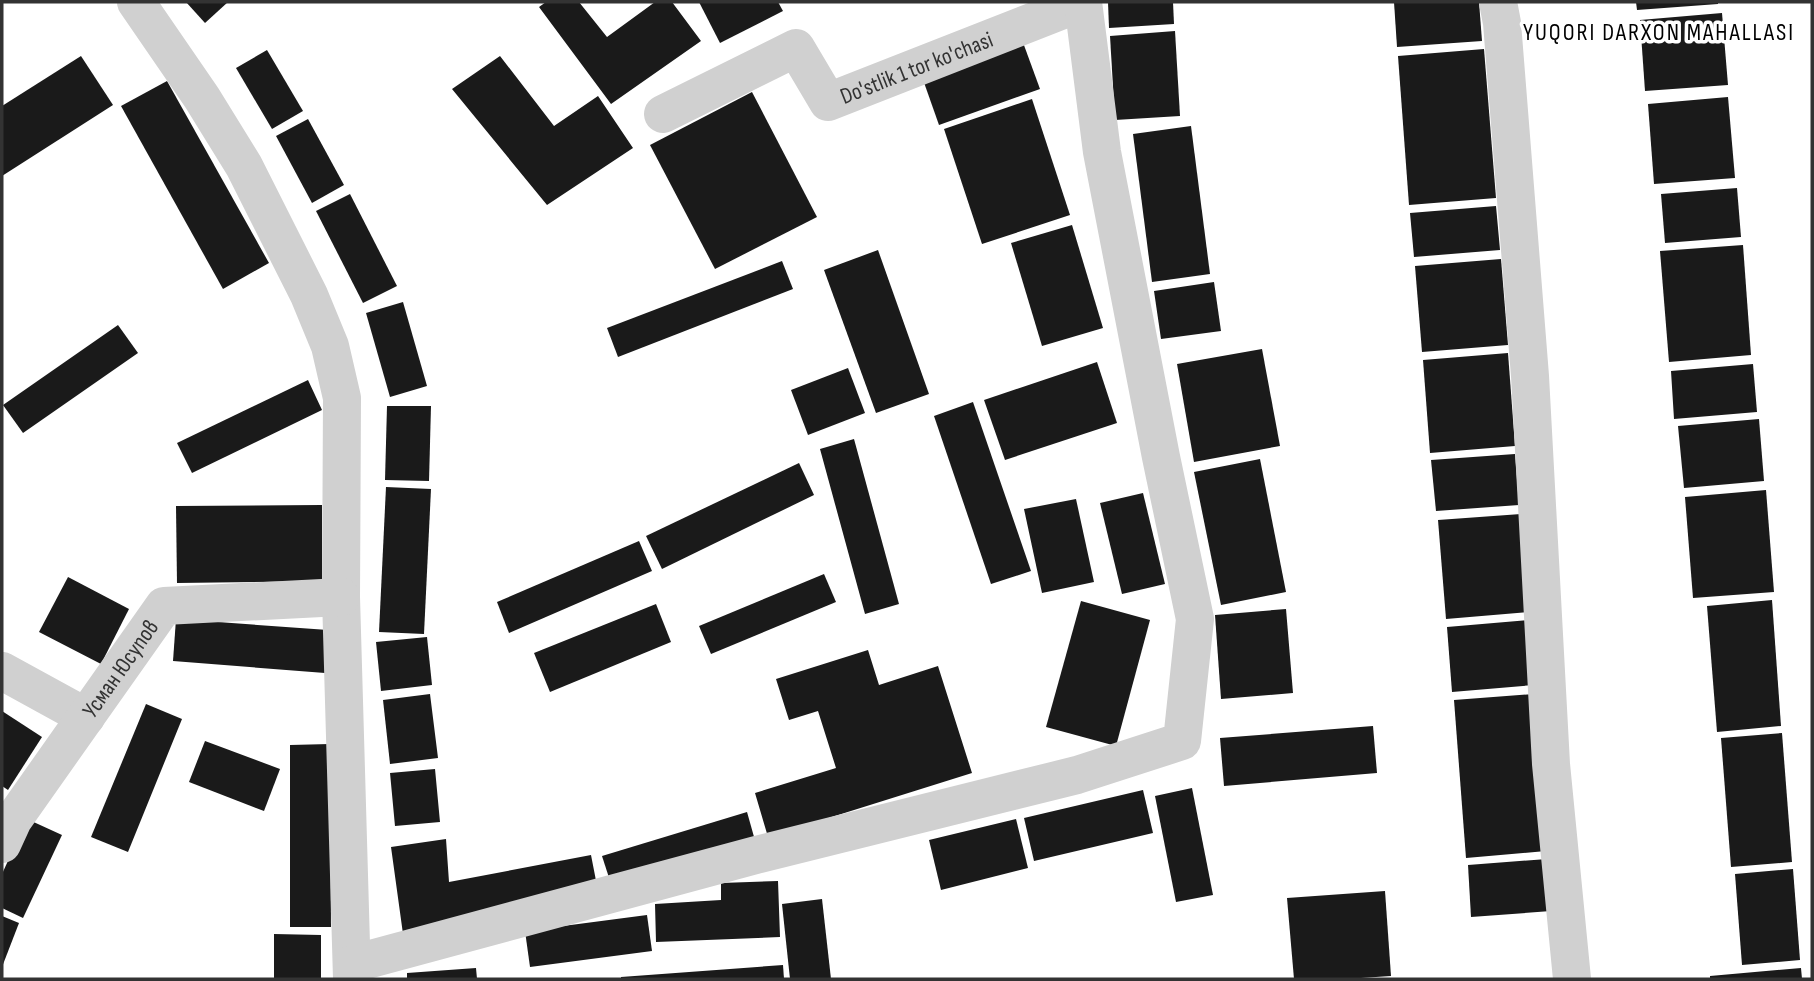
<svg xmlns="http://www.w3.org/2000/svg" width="1814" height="981" font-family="'Sofia Sans Condensed',sans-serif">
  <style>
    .building { fill: #1a1a1a }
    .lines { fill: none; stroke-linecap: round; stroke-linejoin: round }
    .minor { stroke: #d0d0d0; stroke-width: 38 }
    .labels { text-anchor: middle; stroke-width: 7; stroke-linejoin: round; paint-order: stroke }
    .street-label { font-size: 23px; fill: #333; stroke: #fff }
    .neighbourhood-label { font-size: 24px; letter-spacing: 2px; fill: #000; stroke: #fff }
  </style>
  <rect width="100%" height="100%" fill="#fff"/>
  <g class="building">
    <polygon points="186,2 228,2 205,23"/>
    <polygon points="546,2 579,2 607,37 655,2 672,2 701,41 611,104 539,7"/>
    <polygon points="699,2 778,2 783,11 720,43"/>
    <polygon points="1108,2 1173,2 1174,24 1109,28"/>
    <polygon points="1394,2 1479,2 1482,41 1397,47"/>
    <polygon points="1636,2 1718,2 1718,4 1637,10"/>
    <polygon points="1722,13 1728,85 1645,91 1640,20"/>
    <polygon points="1175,31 1180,116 1115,120 1110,36"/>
    <polygon points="1021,37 1040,89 939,125 921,74"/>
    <polygon points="1484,49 1496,198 1409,205 1398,56"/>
    <polygon points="267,50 303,111 272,129 236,68"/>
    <polygon points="81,56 113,105 2,176 2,106"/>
    <polygon points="500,56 554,126 598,96 633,148 547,205 452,89"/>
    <polygon points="167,81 269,263 223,289 121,106"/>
    <polygon points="752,92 817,217 715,269 650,145"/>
    <polygon points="1728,97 1735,178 1654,184 1648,104"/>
    <polygon points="1032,99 1070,215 982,244 944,129"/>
    <polygon points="308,119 344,185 312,203 276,136"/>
    <polygon points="1191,126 1210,274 1152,282 1133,134"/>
    <polygon points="1737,188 1741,237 1665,243 1661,194"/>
    <polygon points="350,194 397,286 363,303 316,211"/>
    <polygon points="1496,206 1500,250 1414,257 1410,213"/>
    <polygon points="1072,225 1103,328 1042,346 1011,243"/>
    <polygon points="1743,245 1751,355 1669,362 1660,251"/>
    <polygon points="878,250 929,394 876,413 824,270"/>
    <polygon points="1501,259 1508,345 1422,352 1415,266"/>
    <polygon points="782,261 793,289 618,357 607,328"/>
    <polygon points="1214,282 1221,331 1161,339 1154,291"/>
    <polygon points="403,302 427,386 390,397 366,313"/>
    <polygon points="118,325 138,353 23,433 3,405"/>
    <polygon points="1262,349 1280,446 1194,462 1177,364"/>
    <polygon points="1508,353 1515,446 1430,453 1423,360"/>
    <polygon points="1097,362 1117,423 1005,460 984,400"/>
    <polygon points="1753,364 1757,412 1674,419 1671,371"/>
    <polygon points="848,368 865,413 808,435 791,390"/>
    <polygon points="308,380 322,410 192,473 177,443"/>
    <polygon points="973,402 1031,571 991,584 934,416"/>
    <polygon points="387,406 431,406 429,481 385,480"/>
    <polygon points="1759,419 1764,481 1684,488 1678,426"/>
    <polygon points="854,439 899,604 865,614 820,449"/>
    <polygon points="1515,454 1519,505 1436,511 1431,460"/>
    <polygon points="1260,459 1286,592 1221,605 1194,472"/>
    <polygon points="799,463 814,495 662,569 646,536"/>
    <polygon points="386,487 431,489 424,634 379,632"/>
    <polygon points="1766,490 1774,592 1693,598 1685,497"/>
    <polygon points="1143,493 1165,584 1122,594 1100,503"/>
    <polygon points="1076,499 1094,582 1042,593 1024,509"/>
    <polygon points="322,505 322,581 177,583 176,506"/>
    <polygon points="1521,514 1528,612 1446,619 1438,520"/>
    <polygon points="639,541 652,571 509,633 497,602"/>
    <polygon points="824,574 836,602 711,654 699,626"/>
    <polygon points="68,577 129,609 101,664 39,632"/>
    <polygon points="1772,600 1781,726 1717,732 1707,606"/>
    <polygon points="1081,601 1150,620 1116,746 1046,727"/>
    <polygon points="656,604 671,642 550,692 534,653"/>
    <polygon points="1286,609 1293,693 1221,699 1215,615"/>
    <polygon points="176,619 328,630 325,673 173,661"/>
    <polygon points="1529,620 1534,685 1452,692 1447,627"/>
    <polygon points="427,637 432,685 381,691 376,642"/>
    <polygon points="868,650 879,685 938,666 972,773 768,837 755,793 836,768 818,711 789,720 776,679"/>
    <polygon points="430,694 438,758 390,764 383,700"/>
    <polygon points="1534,694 1546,851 1466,858 1454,700"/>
    <polygon points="146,704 182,719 128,852 91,837"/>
    <polygon points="2,711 42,737 8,790 2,786"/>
    <polygon points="1373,726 1377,773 1224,786 1220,738"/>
    <polygon points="1782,733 1792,862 1731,867 1721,738"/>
    <polygon points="205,741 280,769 264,811 189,782"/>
    <polygon points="330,744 331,927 290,927 290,745"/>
    <polygon points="435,769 440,822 395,826 390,773"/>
    <polygon points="1192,788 1213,895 1176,902 1155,796"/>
    <polygon points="1143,790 1153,833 1034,861 1024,818"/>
    <polygon points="747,812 756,844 612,887 602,856"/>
    <polygon points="27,819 62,835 23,918 2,908 2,874"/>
    <polygon points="1016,819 1028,868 941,890 929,840"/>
    <polygon points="446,839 449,882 591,855 599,896 403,934 391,847"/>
    <polygon points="1547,859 1551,911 1471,917 1468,865"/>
    <polygon points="1793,869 1800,960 1742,965 1735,874"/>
    <polygon points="778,881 780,937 656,942 655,904 721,900 721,883"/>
    <polygon points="1385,891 1391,976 1346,979 1294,979 1287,898"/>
    <polygon points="822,899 831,979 790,979 782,904"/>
    <polygon points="647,915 652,951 530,967 525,931"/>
    <polygon points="2,916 19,923 2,967"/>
    <polygon points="274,934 321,935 321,979 274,979"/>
    <polygon points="783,965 784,979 621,979 621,977"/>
    <polygon points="476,968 477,979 407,979 407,973"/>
    <polygon points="1801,968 1802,979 1710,979 1710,976"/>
  </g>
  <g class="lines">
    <g class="minor">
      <polyline points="136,2 202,98 244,166 309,295 330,346 342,398 341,597 352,979"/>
      <polyline points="1498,2 1502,23 1530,376 1551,764 1572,979"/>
      <path id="s1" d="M 663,114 L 796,48 L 828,102 L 1083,2"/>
      <polyline points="2,671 86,717"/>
      <path id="s2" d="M 2,844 L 13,820 L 164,606 L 341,597"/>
      <polyline points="352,964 756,855 1077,775 1182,741 1195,619 1161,457 1102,152 1083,2"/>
    </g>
  </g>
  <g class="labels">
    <g class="street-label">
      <text dy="8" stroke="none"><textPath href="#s1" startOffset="306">Do'stlik 1 tor ko'chasi</textPath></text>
      <text dy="8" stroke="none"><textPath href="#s2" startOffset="212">Усман Юсупов</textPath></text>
    </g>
    <g class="neighbourhood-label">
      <text x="1659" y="40">YUQORI DARXON MAHALLASI</text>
    </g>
  </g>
  <rect width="1814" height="981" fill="none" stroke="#333333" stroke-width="7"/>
</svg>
